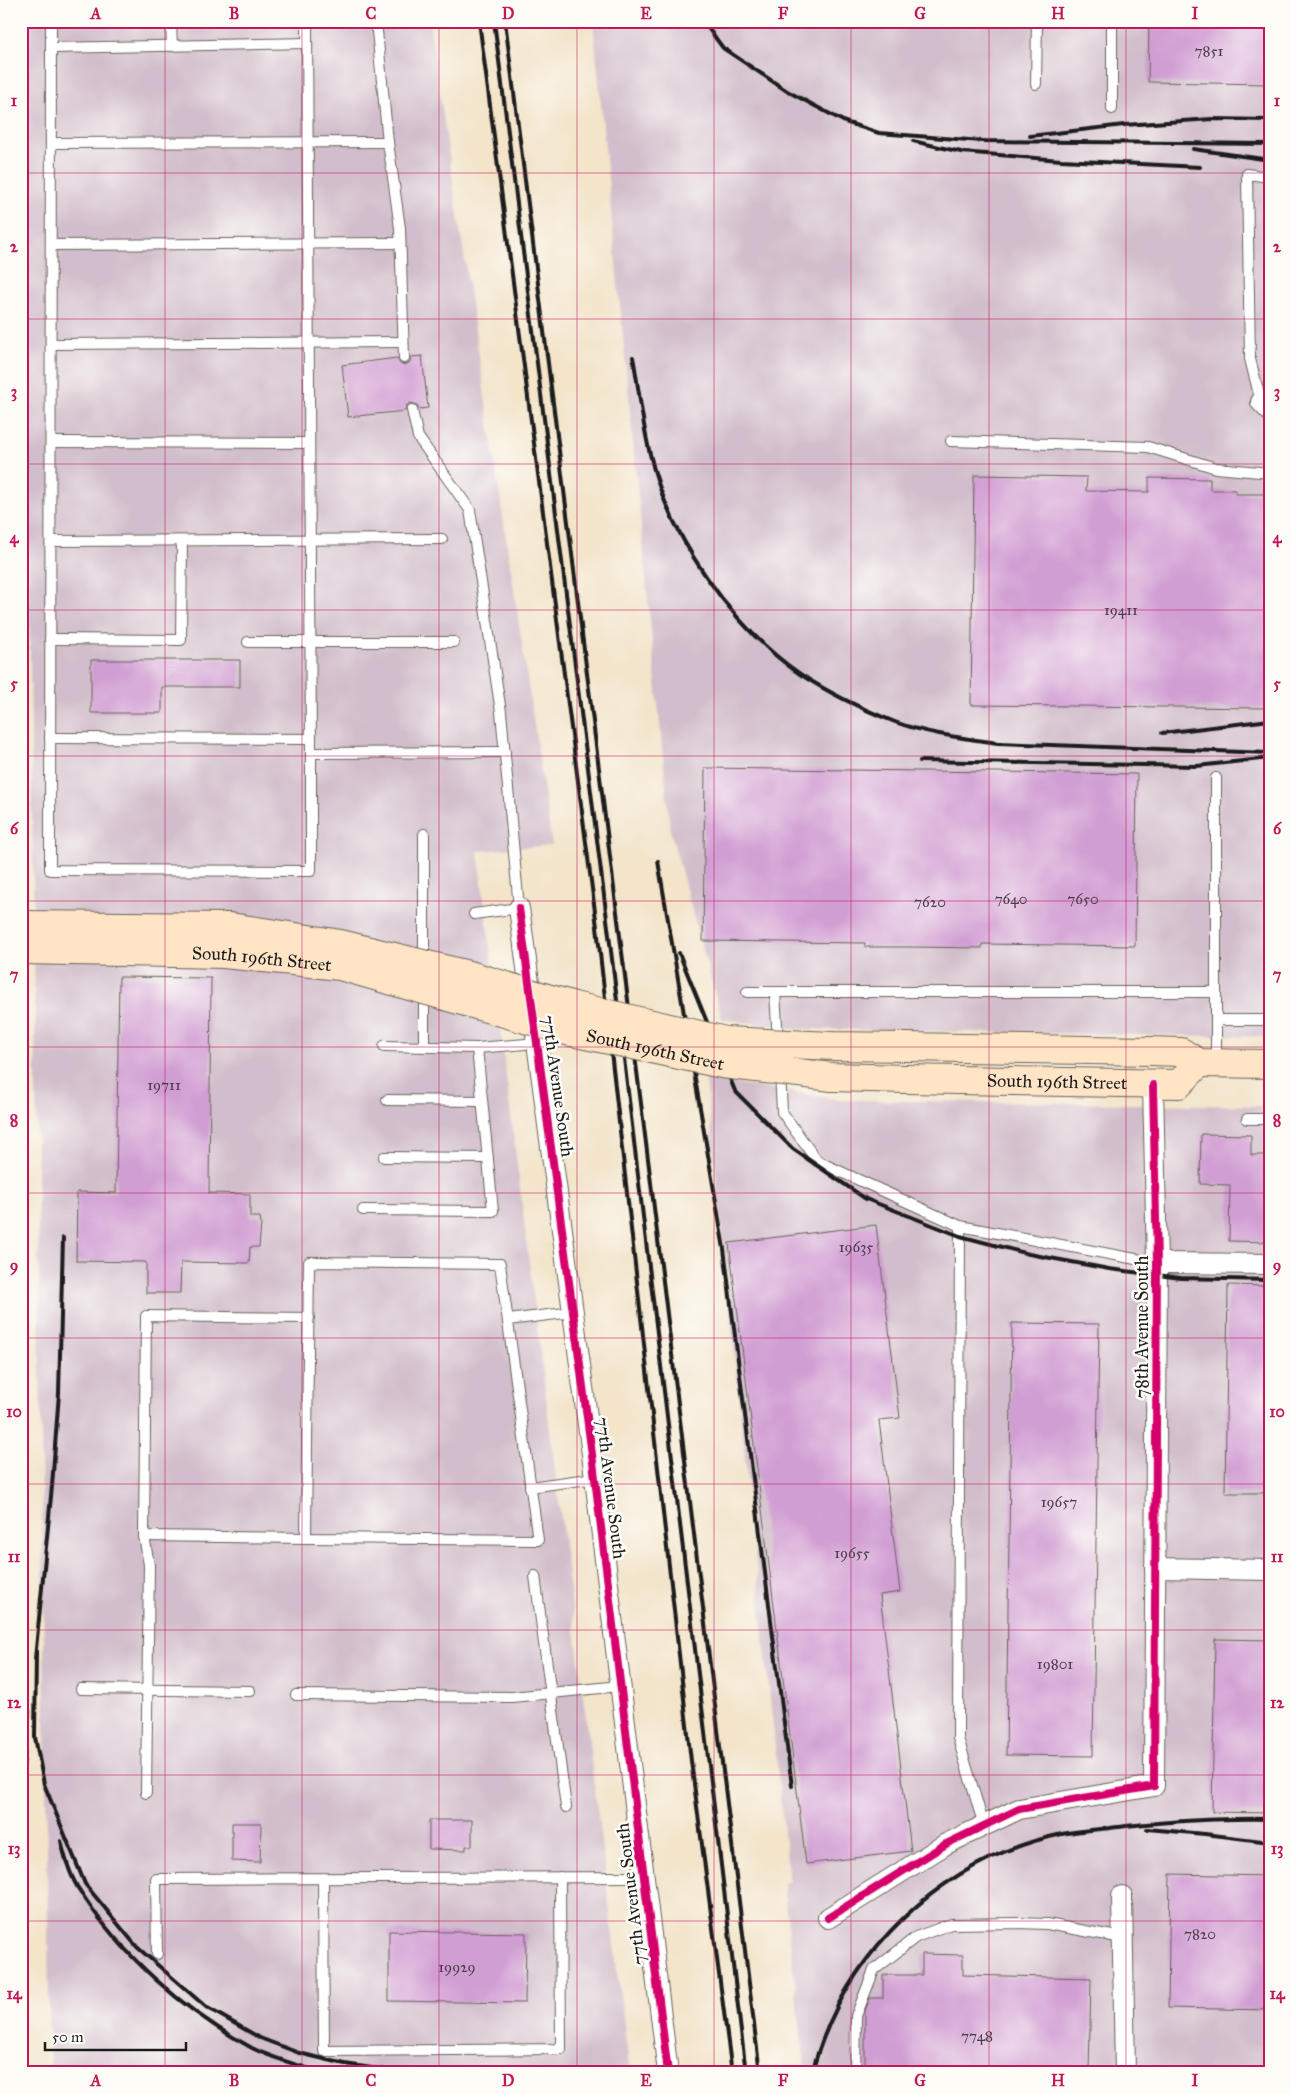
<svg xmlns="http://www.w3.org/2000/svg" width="1291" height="2094" font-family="'IM FELL Great Primer',serif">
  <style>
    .industrial { fill: #d1bdcb }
    .building { fill: #d19ed3 }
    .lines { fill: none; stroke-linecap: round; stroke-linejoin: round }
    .lane-casing { stroke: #676259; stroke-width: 12 }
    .street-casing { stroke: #676259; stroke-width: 22 }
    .secondary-casing { stroke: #676259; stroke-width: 30 }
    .lane { stroke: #fff; stroke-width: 10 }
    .street { stroke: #fff; stroke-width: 20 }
    .secondary { stroke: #ffe4c6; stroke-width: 28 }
    .rail { stroke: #1c1c1c; stroke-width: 4 }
    .secondary-bridge-casing { stroke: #676259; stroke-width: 30; stroke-linecap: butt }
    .secondary-bridge { stroke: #ffe4c6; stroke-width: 28 }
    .cycleway-casing { stroke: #fdfcf7; stroke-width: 11 }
    .cycleway { stroke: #d6006c; stroke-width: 8 }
    .grid { fill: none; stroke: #c2185b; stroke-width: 1; stroke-opacity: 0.55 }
    .labels { text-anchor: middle; stroke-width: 5; stroke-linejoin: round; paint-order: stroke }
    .number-label { font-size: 15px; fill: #493c4a }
    .street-label { font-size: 18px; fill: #1c1c1c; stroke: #fdfcf7 }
    .neatline { fill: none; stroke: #c2185b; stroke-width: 2 }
    .grid-label { font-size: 16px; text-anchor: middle; font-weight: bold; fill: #c2185b }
  </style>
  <rect width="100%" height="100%" fill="#fdfcf7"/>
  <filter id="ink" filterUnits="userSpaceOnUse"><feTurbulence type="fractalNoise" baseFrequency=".02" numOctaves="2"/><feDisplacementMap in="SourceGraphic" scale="10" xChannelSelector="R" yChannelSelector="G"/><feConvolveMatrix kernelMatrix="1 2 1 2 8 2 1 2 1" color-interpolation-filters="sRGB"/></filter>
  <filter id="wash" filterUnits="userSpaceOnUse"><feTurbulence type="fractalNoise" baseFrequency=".0096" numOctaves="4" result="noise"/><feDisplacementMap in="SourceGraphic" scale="20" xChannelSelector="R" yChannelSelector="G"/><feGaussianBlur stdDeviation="1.12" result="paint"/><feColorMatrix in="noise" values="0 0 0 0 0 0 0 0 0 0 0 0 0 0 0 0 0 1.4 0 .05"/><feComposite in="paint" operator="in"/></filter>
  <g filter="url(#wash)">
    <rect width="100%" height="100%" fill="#f3e4ca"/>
    <g class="industrial">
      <polygon points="21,21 429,21 552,845 478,851 630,2073 50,2073"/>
      <polygon points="593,21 1270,21 1270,1037 794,1029 722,1019 670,830"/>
      <polygon points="706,1079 842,1100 1270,1106 1270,2073 806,2073 783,1884 789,1881"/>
    </g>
    <g id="blocks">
      <g class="building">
        <polygon points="1149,21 1270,21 1270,84 1148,82"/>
        <polygon points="422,356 428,408 419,409 417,405 411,403 407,405 405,411 348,417 342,365 397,358 400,364 405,365 410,362 411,357"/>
        <polygon points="974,475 1087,477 1086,491 1149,492 1149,478 1210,479 1210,490 1236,490 1236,494 1270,494 1270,708 971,705"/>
        <polygon points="91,660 240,660 240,687 162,687 162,713 91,713"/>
        <polygon points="705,768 1137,774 1135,946 982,944 982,948 912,947 865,947 865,943 703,941"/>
        <polygon points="119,977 211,978 209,1193 250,1194 250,1217 260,1217 261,1224 259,1247 250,1247 249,1263 181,1262 180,1293 146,1293 146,1262 76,1261 77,1192 116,1193"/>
        <polygon points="1201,1134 1251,1135 1251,1155 1270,1155 1270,1242 1229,1241 1230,1185 1200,1184"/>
        <polygon points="876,1225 900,1418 879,1420 900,1592 880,1595 911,1851 806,1864 729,1243"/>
        <polygon points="1228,1285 1270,1286 1270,1493 1225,1493"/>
        <polygon points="1012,1323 1099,1324 1093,1756 1006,1755"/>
        <polygon points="1215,1639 1270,1640 1270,1813 1212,1812"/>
        <polygon points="429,1820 472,1820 472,1846 466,1846 466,1850 429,1849"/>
        <polygon points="232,1823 261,1823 260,1862 232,1861"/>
        <polygon points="1170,1874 1270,1876 1270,2010 1168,2008"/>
        <polygon points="389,1931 526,1933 525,2003 389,2001"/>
        <polygon points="922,1954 963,1955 963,1975 1091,1978 1089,2073 865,2073 865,2011 870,1998 883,1998 883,1975 922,1975"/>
      </g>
    </g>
  </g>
  <g filter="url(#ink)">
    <use href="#blocks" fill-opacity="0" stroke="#676259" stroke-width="1"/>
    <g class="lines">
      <g class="lane-casing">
        <g id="lane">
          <polyline points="51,21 50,870 311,871 311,753 505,752"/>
          <polyline points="171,21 172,46"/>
          <polyline points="307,21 311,753"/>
          <polyline points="376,21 388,142 400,228 404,358"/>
          <polyline points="1112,21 1112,109"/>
          <polyline points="51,48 307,43"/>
          <polyline points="1036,84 1037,21"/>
          <polyline points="51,143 388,142"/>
          <polyline points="51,245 400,243"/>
          <polyline points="51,344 403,342"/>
          <polyline points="1261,402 1250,359 1247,174 1270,177"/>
          <polyline points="412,410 418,437 470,510 501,712 519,908 474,914"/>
          <polyline points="951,441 1148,447 1216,468 1270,473"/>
          <polyline points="51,442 309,443"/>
          <polyline points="51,541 442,539"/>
          <polyline points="50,639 181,640 182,541"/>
          <polyline points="248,642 454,642"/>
          <polyline points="50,738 311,739"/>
          <polyline points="1216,778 1216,1020"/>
          <polyline points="424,834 424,963"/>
          <polyline points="424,992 424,1046"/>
          <polyline points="747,992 1216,992"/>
          <polyline points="775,992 778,1043"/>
          <polyline points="384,1046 477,1048 537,1043"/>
          <polyline points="1216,1063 1216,1020 1270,1020"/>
          <polyline points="780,1072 782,1112 817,1161 960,1226"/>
          <polyline points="387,1100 482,1101"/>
          <polyline points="1247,1119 1270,1119"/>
          <polyline points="384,1157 488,1158"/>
          <polyline points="363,1210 493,1211 477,1048"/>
          <polyline points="508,1320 573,1312"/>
          <polyline points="530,1487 595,1478"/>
          <polyline points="144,1536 149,1565 146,1793"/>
          <polyline points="306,1538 538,1540 500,1264 309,1262 306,1538 144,1536 146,1316 309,1318"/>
          <polyline points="535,1576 566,1807"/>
          <polyline points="81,1689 250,1691"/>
          <polyline points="296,1695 512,1697 620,1686"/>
          <polyline points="984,1826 958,1738 960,1226 1157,1263"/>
          <polyline points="323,1879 324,2051 561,2049 560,1877"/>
          <polyline points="157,1954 156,1879 644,1877"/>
          <polyline points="855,2073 856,2016 874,1970 916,1937 951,1924 1016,1923 1047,1924 1123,1938"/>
        </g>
      </g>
      <g class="street-casing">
        <g id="street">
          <polyline points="1261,402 1270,411"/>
          <polyline points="519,908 593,1462 668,2073"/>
          <polyline points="1157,1263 1270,1264"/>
          <polyline points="1155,1568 1270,1570"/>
          <polyline points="1122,1896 1125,2073"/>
          <polyline points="828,1918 946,1844 1019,1809 1154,1786 1157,1263 1153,1085"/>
        </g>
      </g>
      <g class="secondary-casing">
        <g id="secondary">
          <polyline points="905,1047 1150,1051 1181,1052 1199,1063 1270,1064"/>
          <path id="s1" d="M 906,1079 L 1179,1084 L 1199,1063"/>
        </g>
      </g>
      <use href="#lane" class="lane"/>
      <use href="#street" class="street"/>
      <use href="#secondary" class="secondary"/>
      <g class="rail">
        <polyline points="479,21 597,927 691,1761 732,2073"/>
        <polyline points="494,21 613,967 746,2073"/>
        <polyline points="505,21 650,1175 760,2073"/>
        <polyline points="703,21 723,48 787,91 845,122 879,133 982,141 1270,144"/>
        <polyline points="1030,136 1124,125 1212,119 1270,120"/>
        <polyline points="913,141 961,152 1061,160 1200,167"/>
        <polyline points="1193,149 1270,160"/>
        <path d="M 633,357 C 639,389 642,422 650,454 C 668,535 732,627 800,674 C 829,693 862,709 895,722 C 927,734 963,738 998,743 L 1270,753"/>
        <polyline points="1162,733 1270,720"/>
        <polyline points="920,761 1197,766 1270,758"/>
        <polyline points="658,861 724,1249 792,1786"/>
        <polyline points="679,953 735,1091 793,1149 866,1199 960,1236 1029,1254 1109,1269 1181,1278 1270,1280"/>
        <polyline points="36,1652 35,1737 44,1784 85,1884 137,1947 206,2007 260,2038 299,2053 345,2064 406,2073"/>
        <polyline points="35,1659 52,1486 59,1393 63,1238"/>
        <polyline points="21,1786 29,1711"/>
        <polyline points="1147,1829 1205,1834 1270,1842"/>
        <path d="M 61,1841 C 65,1858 70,1877 80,1891 C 122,1956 184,2011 252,2048 C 274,2059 300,2066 324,2073"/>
        <path d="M 812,2073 C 844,1953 940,1860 1062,1834 C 1083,1830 1105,1829 1126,1826 C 1175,1821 1220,1818 1270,1819"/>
      </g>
      <g class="secondary-bridge-casing">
        <g id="secondary-bridge">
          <polyline points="21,925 230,927 341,944 469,975 574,1006 726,1041 833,1046 905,1047"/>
          <path id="s2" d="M 21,950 L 224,954 L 340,966 L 567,1031 L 722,1064 L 832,1077 L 906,1079"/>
        </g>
      </g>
      <use href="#secondary-bridge" class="secondary-bridge"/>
      <g class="cycleway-casing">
        <g id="cycleway">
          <polyline points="519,908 593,1462 668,2073"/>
          <polyline points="828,1918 946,1844 1019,1809 1154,1786 1157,1263 1153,1085"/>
        </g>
      </g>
      <use href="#cycleway" class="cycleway"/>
    </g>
  </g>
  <path class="grid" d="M 165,21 L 165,2073M 302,21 L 302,2073M 439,21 L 439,2073M 577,21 L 577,2073M 714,21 L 714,2073M 851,21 L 851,2073M 989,21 L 989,2073M 1126,21 L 1126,2073M 21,173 L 1270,173M 21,319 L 1270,319M 21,464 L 1270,464M 21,610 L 1270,610M 21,756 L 1270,756M 21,901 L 1270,901M 21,1047 L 1270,1047M 21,1193 L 1270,1193M 21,1338 L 1270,1338M 21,1484 L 1270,1484M 21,1630 L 1270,1630M 21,1775 L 1270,1775M 21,1921 L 1270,1921"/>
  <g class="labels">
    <g class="number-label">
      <text x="1209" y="56">7851</text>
      <text x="1121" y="615">19411</text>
      <text x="1011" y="904">7640</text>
      <text x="1083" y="904">7650</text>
      <text x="930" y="907">7620</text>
      <text x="164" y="1090">19711</text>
      <text x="856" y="1252">19635</text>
      <text x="1059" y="1507">19657</text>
      <text x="852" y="1558">19655</text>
      <text x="1055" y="1669">19801</text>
      <text x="1200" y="1939">7820</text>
      <text x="457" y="1972">19929</text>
      <text x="977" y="2041">7748</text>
    </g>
    <g class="street-label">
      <text dy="6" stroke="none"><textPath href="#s2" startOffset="241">South 196th Street</textPath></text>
      <text dy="6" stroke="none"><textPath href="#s2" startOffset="646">South 196th Street</textPath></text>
      <text dy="6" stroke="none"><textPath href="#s1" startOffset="151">South 196th Street</textPath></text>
      <text transform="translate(558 1086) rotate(82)" y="6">77th Avenue South</text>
      <text transform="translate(1142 1327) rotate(-90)" y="6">78th Avenue South</text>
      <text transform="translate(611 1488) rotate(83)" y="6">77th Avenue South</text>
      <text transform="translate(631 1894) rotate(-97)" y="6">77th Avenue South</text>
    </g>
  </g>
  <rect width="1291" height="2094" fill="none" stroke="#fdfcf7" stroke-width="55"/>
  <path d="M45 2042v8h141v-8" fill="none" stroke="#1c1c1c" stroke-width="2.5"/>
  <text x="52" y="2042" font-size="15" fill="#1c1c1c" stroke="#fdfcf7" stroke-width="4" paint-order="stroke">50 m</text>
  <rect x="28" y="28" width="1236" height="2038" class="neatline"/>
  <g class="grid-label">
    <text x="96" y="19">A</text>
    <text x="234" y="19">B</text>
    <text x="371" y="19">C</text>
    <text x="508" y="19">D</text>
    <text x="646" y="19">E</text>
    <text x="783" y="19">F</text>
    <text x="920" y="19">G</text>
    <text x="1058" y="19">H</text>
    <text x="1195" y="19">I</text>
    <text x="14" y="106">1</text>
    <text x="1277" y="106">1</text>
    <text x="14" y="252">2</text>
    <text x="1277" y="252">2</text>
    <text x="14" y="397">3</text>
    <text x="1277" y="397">3</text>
    <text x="14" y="543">4</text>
    <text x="1277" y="543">4</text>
    <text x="14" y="689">5</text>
    <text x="1277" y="689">5</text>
    <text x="14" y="834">6</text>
    <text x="1277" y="834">6</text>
    <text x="14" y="980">7</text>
    <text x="1277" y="980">7</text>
    <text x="14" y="1126">8</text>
    <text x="1277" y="1126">8</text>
    <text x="14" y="1271">9</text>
    <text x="1277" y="1271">9</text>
    <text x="14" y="1417">10</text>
    <text x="1277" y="1417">10</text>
    <text x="14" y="1562">11</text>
    <text x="1277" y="1562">11</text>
    <text x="14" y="1708">12</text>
    <text x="1277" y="1708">12</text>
    <text x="14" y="1854">13</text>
    <text x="1277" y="1854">13</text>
    <text x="14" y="1999">14</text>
    <text x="1277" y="1999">14</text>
    <text x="96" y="2086">A</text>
    <text x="234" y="2086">B</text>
    <text x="371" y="2086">C</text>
    <text x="508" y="2086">D</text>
    <text x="646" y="2086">E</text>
    <text x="783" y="2086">F</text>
    <text x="920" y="2086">G</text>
    <text x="1058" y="2086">H</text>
    <text x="1195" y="2086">I</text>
  </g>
</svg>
